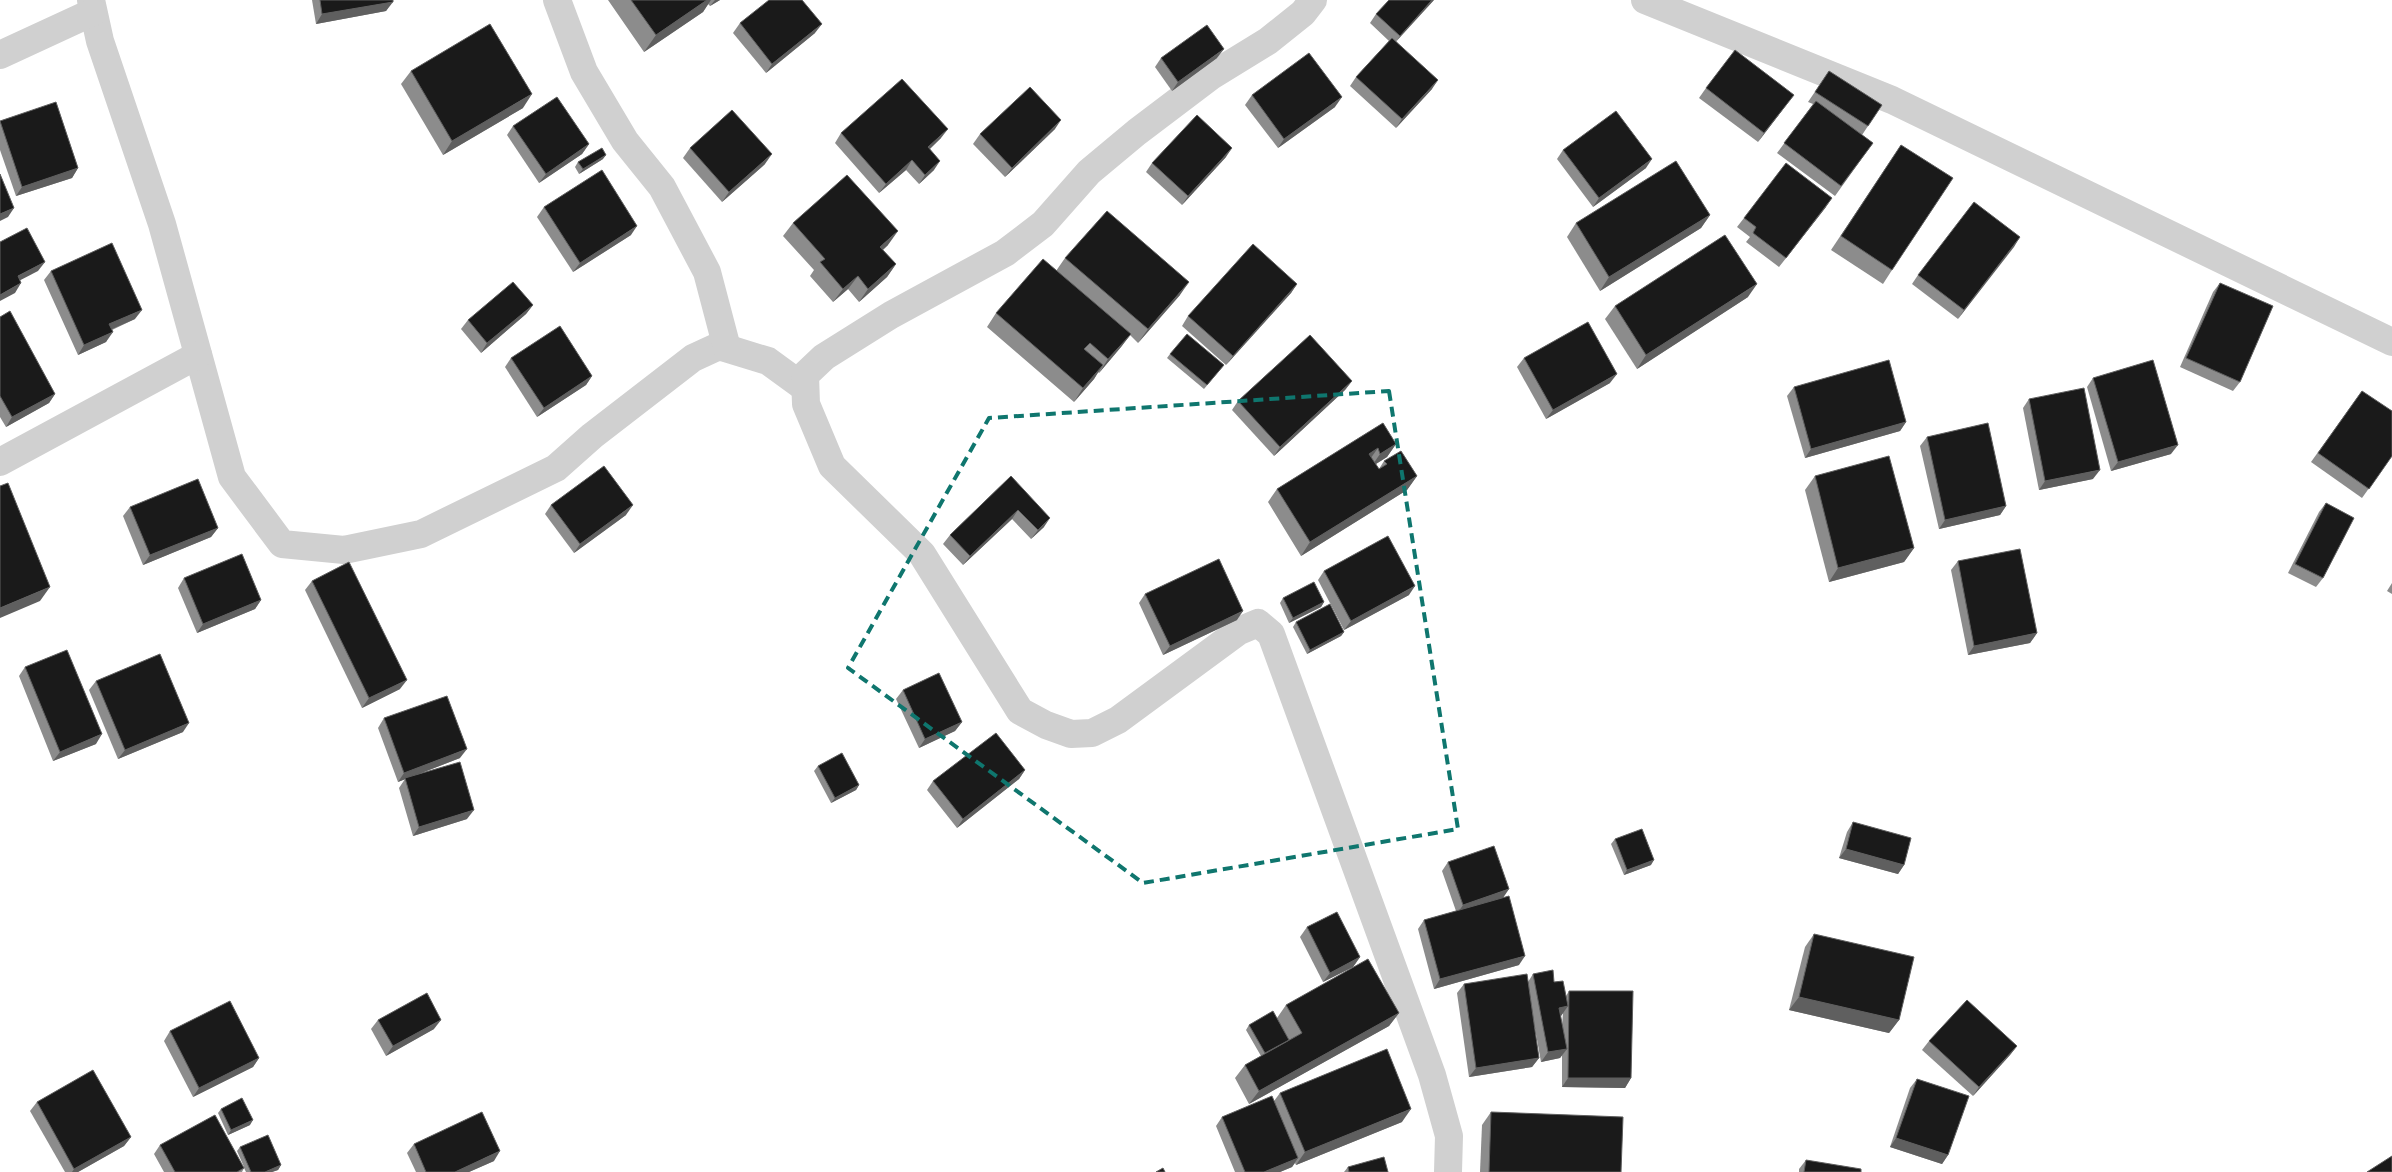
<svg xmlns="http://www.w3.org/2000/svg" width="2392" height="1172" font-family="'Nunito Sans',sans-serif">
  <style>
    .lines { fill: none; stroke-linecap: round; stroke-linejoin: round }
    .street { stroke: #d0d0d0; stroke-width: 28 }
    .wall { fill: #8c8c8c; fill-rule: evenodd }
    .shaded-wall { fill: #5f5f5f }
    .building { fill: #1a1a1a; stroke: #5f5f5f }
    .marked { fill: none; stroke: #0f766e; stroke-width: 4; stroke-dasharray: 10 6; stroke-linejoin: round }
  </style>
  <rect width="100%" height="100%" fill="#fff"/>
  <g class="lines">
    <g class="street">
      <polyline points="91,0 100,41 162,224 232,477 282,544 344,550 421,534 556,468 592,436 693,358 719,346 768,361 805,388"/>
      <polyline points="557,0 584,72 625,141 662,187 707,272 727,348"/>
      <polyline points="1313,0 1303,13 1268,41 1211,76 1137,132 1089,172 1043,224 1005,253 891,315 824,357 805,375 806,404 832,466 922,554 1020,711 1046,725 1071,734 1092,733 1118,720 1239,631 1258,623 1271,634 1432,1075 1449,1136 1448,1172"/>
      <polyline points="1645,0 1892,100 2392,342"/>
      <polyline points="0,55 93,12"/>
      <polyline points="0,462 198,355"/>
    </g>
  </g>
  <g class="wall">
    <polygon points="312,0 393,0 386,11 316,24"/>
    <polygon points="608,0 720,0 710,6 708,4 703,12 644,52"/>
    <polygon points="1434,0 1396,41 1432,89 1396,128 1350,86 1356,77 1389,41 1370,23 1376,14"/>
    <polygon points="740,23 815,33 766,73 733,33"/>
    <polygon points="1161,58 1217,58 1172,91 1155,67"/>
    <polygon points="411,71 523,108 443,155 401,84"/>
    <polygon points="1829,71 1868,126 1862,135 1873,143 1835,196 1777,153 1813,104 1808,102"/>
    <polygon points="1706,88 1787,104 1758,142 1699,98"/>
    <polygon points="1252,95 1335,107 1278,148 1245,105"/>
    <polygon points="0,121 78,168 72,178 16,196 0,150"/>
    <polygon points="513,126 589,144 582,154 539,183 507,135"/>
    <polygon points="1055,129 1005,177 973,144 980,134"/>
    <polygon points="841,133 941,138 930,149 934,170 919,184 906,170 879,193 835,143"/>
    <polygon points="1901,145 1892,270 1883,284 1831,250"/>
    <polygon points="690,148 765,164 722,202 683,158"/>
    <polygon points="1563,150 1646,168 1593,207 1557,159"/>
    <polygon points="1226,157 1182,205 1146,172 1152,163"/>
    <polygon points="603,159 579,174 575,167 578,162"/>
    <polygon points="544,207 631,235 573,272 537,217"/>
    <polygon points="1826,207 1779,267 1746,242 1750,237 1737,227 1744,218"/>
    <polygon points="1710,215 1701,228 1600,291 1567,237 1576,223"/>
    <polygon points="793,223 888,245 883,250 896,264 887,277 859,302 848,289 833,302 810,276 814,270 783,236"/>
    <polygon points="2020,237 1958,319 1912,284 1918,275"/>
    <polygon points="1065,258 1180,295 1138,343 1130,335 1121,347 1099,373 1098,372 1094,379 1074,402 987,327 996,313 1056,271"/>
    <polygon points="51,271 135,319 112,330 106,342 78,355 44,280"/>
    <polygon points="2220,283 2240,382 2233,391 2180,367 2213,292"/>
    <polygon points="1297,284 1291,293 1226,365 1182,326 1188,316"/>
    <polygon points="1748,297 1637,369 1605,319 1615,306"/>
    <polygon points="533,305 526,314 481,353 461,329 468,320"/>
    <polygon points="0,317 55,394 49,403 6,427 0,417"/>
    <polygon points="1170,354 1224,365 1204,389 1167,358"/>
    <polygon points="511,358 592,376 586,385 537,417 505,367"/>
    <polygon points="1524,358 1610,383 1546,419 1517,367"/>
    <polygon points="2093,378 2171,454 2111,471 2087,387"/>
    <polygon points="1352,381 1345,390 1274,456 1232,410 1238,401"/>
    <polygon points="1794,387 1906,422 1900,431 1805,458 1787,396"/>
    <polygon points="2362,391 2392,456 2362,498 2311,462"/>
    <polygon points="2029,399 2093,479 2039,490 2023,408"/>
    <polygon points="1383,423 1396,444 1387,457 1376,464 1379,469 1384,461 1417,476 1407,490 1301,556 1268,502 1277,489"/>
    <polygon points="1927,437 2006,506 2000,515 1939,529 1920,446"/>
    <polygon points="1011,476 1044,527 1031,539 1012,519 963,565 943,544 950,535"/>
    <polygon points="1815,476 1914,548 1904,562 1829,582 1805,490"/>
    <polygon points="2326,503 2323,578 2316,587 2288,573 2319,512"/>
    <polygon points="551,505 626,515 574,553 545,514"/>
    <polygon points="130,507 218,528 211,537 143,565 123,516"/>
    <polygon points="1958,561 2037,633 2030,643 1968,655 1951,570"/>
    <polygon points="1324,571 1409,595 1344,630 1318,580"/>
    <polygon points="184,578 261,600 255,609 197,633 178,588"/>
    <polygon points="312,581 400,689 362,708 305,590"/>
    <polygon points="2392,583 2392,594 2387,591"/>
    <polygon points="1145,594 1237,620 1163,655 1139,603"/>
    <polygon points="1283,598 1324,602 1321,607 1289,623 1280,603"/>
    <polygon points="1296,622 1344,632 1341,636 1307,654 1293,627"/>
    <polygon points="25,667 96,744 53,761 19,676"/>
    <polygon points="96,681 183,732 118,759 89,690"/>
    <polygon points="903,690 962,722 955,731 919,748 896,699"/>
    <polygon points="384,718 460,758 414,776 467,819 413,836 399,788 405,779 398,782 378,728"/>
    <polygon points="818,766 859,785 856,790 831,803 814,771"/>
    <polygon points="1025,770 1019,779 957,828 927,790 933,781"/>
    <polygon points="1853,822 1904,865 1898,874 1839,858 1847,832"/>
    <polygon points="1615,839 1651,865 1624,875 1611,844"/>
    <polygon points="1448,862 1503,898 1519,965 1434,989 1418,929 1424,920 1456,911 1442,871"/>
    <polygon points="1307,927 1360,957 1353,967 1323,982 1300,937"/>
    <polygon points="1814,934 1899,1020 1889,1033 1789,1010 1805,947"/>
    <path d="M 1533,974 L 1554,982 L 1566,996 L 1569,991 L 1631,1078 L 1625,1088 L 1562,1087 L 1562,1055 L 1560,1058 L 1541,1062 L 1531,1006 L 1539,1058 L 1532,1067 L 1469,1077 L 1457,993 L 1464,984 L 1528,982 ZM 1563,1013 L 1562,1026 L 1561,1016 Z"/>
    <polygon points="1286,1005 1399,1013 1389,1026 1249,1104 1235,1078 1245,1065 1261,1056 1246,1030 1249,1025 1277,1018"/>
    <polygon points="378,1020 434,1029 386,1056 371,1029"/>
    <polygon points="170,1031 259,1058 253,1067 193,1097 164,1041"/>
    <polygon points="1929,1041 2017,1046 2010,1055 1973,1096 1922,1050"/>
    <polygon points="1917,1079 1948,1155 1942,1164 1890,1147 1910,1088"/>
    <polygon points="1280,1093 1402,1122 1296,1165 1295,1163 1292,1167 1280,1172 1235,1172 1216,1126 1222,1117 1274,1101"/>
    <polygon points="37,1102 131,1137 124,1146 78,1172 65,1172 30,1111"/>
    <polygon points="221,1109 250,1125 228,1135 218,1113"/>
    <polygon points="1491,1112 1621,1172 1480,1172 1482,1125"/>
    <polygon points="414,1144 494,1161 469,1172 416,1172 407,1153"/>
    <polygon points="160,1145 244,1167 237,1151 240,1147 281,1165 278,1170 272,1172 246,1172 244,1168 242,1172 164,1172 154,1154"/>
    <polygon points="1806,1160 1861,1172 1799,1172 1799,1169"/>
    <polygon points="1348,1167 1388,1172 1344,1172"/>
  </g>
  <g class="shaded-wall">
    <polygon points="707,0 711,0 703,12 644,52 656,35"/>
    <polygon points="715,0 720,0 710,6"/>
    <polygon points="1432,0 1434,0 1393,45 1400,36"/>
    <polygon points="393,2 386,11 316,24 322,14"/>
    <polygon points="822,24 815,33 766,73 772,64"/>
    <polygon points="1224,49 1217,58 1172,91 1178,82"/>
    <polygon points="1438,80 1432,89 1396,128 1402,119"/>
    <polygon points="532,94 523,108 443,155 452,141"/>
    <polygon points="1794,95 1787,104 1758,142 1764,133"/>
    <polygon points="1342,97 1335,107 1278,148 1284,139"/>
    <polygon points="1061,120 1055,129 1005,177 1012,168"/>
    <polygon points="948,129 941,138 922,156 928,147"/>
    <polygon points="589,144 582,154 539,183 546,174"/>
    <polygon points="1232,148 1226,157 1182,205 1188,196"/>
    <polygon points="772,154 765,164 722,202 729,192"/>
    <polygon points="606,155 603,159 579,174 583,169"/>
    <polygon points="1652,159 1646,168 1593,207 1599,198"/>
    <polygon points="912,160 906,170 879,193 886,184"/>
    <polygon points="940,161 934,170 919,184 925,175"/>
    <polygon points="78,168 72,178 16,196 22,187"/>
    <polygon points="1832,198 1826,207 1779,267 1786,258"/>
    <polygon points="14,208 8,217 0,221 0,214"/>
    <polygon points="1710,215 1701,228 1600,291 1609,277"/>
    <polygon points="637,226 631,235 573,272 580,263"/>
    <polygon points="898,231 888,245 871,260 880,247"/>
    <polygon points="2020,237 2014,247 1958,319 1964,310"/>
    <polygon points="45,262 38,271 11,285 18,276"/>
    <polygon points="896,264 887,277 859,302 868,289"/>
    <polygon points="858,276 848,289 833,302 843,289"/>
    <polygon points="1189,282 1180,295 1138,343 1148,329"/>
    <polygon points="21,283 15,293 0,301 0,295"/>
    <polygon points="1297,284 1291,293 1226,365 1233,356"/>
    <polygon points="1757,284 1748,297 1637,369 1646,355"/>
    <polygon points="533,305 526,314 481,353 487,343"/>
    <polygon points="142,310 135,319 103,333 109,324"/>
    <polygon points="113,332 106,342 78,355 84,345"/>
    <polygon points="1131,334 1121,347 1099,373 1108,359"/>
    <polygon points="1103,365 1094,379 1074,402 1083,388"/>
    <polygon points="1617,374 1610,383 1546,419 1553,410"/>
    <polygon points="592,376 586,385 537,417 544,408"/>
    <polygon points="1352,381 1345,390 1274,456 1280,447"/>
    <polygon points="55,394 49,403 6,427 12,417"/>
    <polygon points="1906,422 1900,431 1805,458 1811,449"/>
    <polygon points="1396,444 1387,457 1371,467 1380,454"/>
    <polygon points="2178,445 2171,454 2111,471 2118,462"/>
    <polygon points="1378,448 1368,462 1369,454"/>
    <polygon points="2100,470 2093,479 2039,490 2045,481"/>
    <polygon points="1417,476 1407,490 1301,556 1310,542"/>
    <polygon points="633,505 626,515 574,553 580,544"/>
    <polygon points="2006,506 2000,515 1939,529 1945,520"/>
    <polygon points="1018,510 1012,519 963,565 970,556"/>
    <polygon points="1050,518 1044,527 1031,539 1038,530"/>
    <polygon points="218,528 211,537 143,565 150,555"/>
    <polygon points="1914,548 1904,562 1829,582 1838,568"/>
    <polygon points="1415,586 1409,595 1344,630 1351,621"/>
    <polygon points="50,587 40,601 0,618 0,608"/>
    <polygon points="261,600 255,609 197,633 203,624"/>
    <polygon points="1324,602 1321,607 1289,623 1293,618"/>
    <polygon points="1243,611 1237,620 1163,655 1170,646"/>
    <polygon points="1344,632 1341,636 1307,654 1310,650"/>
    <polygon points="2037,633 2030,643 1968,655 1974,646"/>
    <polygon points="407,680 400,689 362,708 369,698"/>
    <polygon points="962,722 955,731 919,748 925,739"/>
    <polygon points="189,723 183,732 118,759 125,750"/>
    <polygon points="102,734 96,744 53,761 60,752"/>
    <polygon points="467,749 460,758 398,782 404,773"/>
    <polygon points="1025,770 1019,779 957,828 963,819"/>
    <polygon points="859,785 856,790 831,803 835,798"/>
    <polygon points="474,810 467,819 413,836 419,827"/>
    <polygon points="1846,849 1904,865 1898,874 1839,858"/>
    <polygon points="1654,860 1651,865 1624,875 1627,870"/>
    <polygon points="1509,889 1503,898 1457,914 1463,905"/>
    <polygon points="1525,956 1519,965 1434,989 1440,979"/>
    <polygon points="1360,957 1353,967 1323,982 1330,973"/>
    <polygon points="1799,997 1899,1020 1889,1033 1789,1010"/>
    <polygon points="1568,1006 1561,1016 1553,1017 1559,1008"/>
    <polygon points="1399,1013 1389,1026 1249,1104 1259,1091"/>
    <polygon points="441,1020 434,1029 386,1056 393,1046"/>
    <polygon points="2017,1046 2010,1055 1973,1096 1979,1087"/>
    <polygon points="1567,1049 1560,1058 1541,1062 1548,1052"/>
    <polygon points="259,1058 253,1067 193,1097 199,1088"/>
    <polygon points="1539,1058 1532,1067 1469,1077 1476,1068"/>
    <polygon points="1568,1078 1631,1078 1625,1088 1562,1087"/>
    <polygon points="1411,1109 1402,1122 1296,1165 1305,1152"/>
    <polygon points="253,1120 250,1125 228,1135 231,1130"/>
    <polygon points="131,1137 124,1146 78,1172 72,1172 74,1169"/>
    <polygon points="1896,1138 1948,1155 1942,1164 1890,1147"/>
    <polygon points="500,1151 494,1161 469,1172 455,1172"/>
    <polygon points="1298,1158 1292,1167 1280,1172 1264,1172"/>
    <polygon points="281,1165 278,1170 272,1172 265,1172"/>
  </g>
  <g class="building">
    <polygon points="320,0 393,0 393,2 322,14"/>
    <polygon points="631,0 707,0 656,35"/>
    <polygon points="769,0 802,0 822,24 772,64 740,23"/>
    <polygon points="1389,0 1432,0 1400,36 1376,14"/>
    <polygon points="490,24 532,94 452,141 411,71"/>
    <polygon points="1207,25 1224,49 1178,82 1161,58"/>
    <polygon points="1392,38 1438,80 1402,119 1356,77"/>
    <polygon points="1735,50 1794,95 1764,133 1706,88"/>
    <polygon points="1309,53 1342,97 1284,139 1252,95"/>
    <polygon points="1829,71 1882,105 1868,126 1815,92"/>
    <polygon points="902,79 948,129 928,147 940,161 925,175 912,160 886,184 841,133"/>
    <polygon points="1030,87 1061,120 1012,168 980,134"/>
    <polygon points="557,97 589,144 546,174 513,126"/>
    <polygon points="1816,101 1873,143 1841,186 1784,143"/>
    <polygon points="56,102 78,168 22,187 0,121"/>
    <polygon points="732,110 772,154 729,192 690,148"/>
    <polygon points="1616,111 1652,159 1599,198 1563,150"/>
    <polygon points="1197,115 1232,148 1188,196 1152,163"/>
    <polygon points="1901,145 1953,178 1892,270 1841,236"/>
    <polygon points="602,148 606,155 583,169 578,162"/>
    <polygon points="1676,161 1710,215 1609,277 1576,223"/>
    <polygon points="1786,163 1832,198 1786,258 1753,233 1756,227 1744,218"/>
    <polygon points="602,170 637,226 580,263 544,207"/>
    <polygon points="0,174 14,208 0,214"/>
    <polygon points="847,175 898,231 880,247 896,264 868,289 858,276 843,289 820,262 825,259 793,223"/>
    <polygon points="1974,202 2020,237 1964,310 1918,275"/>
    <polygon points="1107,211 1189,282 1148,329 1065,258"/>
    <polygon points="27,228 45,262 18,276 21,283 0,295 0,242"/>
    <polygon points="1725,235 1757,284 1646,355 1615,306"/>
    <polygon points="112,243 142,310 109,324 113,332 84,345 51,271"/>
    <polygon points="1253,244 1297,284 1233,356 1188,316"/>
    <polygon points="1043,259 1131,334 1108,359 1090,343 1084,349 1103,365 1083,388 996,313"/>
    <polygon points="513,282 533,305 487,343 468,320"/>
    <polygon points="2220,283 2273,306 2240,382 2186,358"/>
    <polygon points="10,311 55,394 12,417 0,396 0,317"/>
    <polygon points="1588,322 1617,374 1553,410 1524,358"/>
    <polygon points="560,326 592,376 544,408 511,358"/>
    <polygon points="1187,334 1224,365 1207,385 1170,354"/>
    <polygon points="1310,335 1352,381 1280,447 1238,401"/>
    <polygon points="1889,360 1906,422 1811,449 1794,387"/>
    <polygon points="2153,360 2178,445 2118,462 2093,378"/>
    <polygon points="2084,388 2100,470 2045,481 2029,399"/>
    <polygon points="2362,391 2392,411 2392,456 2369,489 2318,453"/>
    <polygon points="1383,423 1396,444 1380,454 1378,448 1369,454 1379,469 1387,464 1384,461 1401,451 1417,476 1310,542 1277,489"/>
    <polygon points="1988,423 2006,506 1945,520 1927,437"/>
    <polygon points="1889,456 1914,548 1838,568 1815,476"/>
    <polygon points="604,466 633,505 580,544 551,505"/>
    <polygon points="1011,476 1050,518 1038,530 1018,510 970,556 950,535"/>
    <polygon points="198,479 218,528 150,555 130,507"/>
    <polygon points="8,483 50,587 0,608 0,486"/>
    <polygon points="2326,503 2354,518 2323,578 2295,564"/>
    <polygon points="1388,536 1415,586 1351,621 1324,571"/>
    <polygon points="2020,549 2037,633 1974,646 1958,561"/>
    <polygon points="242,554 261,600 203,624 184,578"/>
    <polygon points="1219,559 1243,611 1170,646 1145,594"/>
    <polygon points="349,562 407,680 369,698 312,581"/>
    <polygon points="1314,582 1324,602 1293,618 1283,598"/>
    <polygon points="1330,604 1344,632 1310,650 1296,622"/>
    <polygon points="67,650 102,734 60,752 25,667"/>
    <polygon points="160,654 189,723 125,750 96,681"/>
    <polygon points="939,673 962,722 925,739 903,690"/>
    <polygon points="447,696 467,749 404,773 384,718"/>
    <polygon points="996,733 1025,770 963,819 933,781"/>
    <polygon points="842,753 859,785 835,798 818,766"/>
    <polygon points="460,762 474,810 419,827 405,778"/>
    <polygon points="1853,822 1911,838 1904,865 1846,849"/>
    <polygon points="1642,829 1654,860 1627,870 1615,839"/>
    <polygon points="1494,846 1509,889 1463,905 1448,862"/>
    <polygon points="1509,896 1525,956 1440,979 1424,920"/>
    <polygon points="1337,912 1360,957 1330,973 1307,927"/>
    <polygon points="1814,934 1914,957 1899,1020 1799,997"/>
    <polygon points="1368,959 1399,1013 1259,1091 1245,1065 1302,1033 1286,1005"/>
    <polygon points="1553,970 1554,982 1563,981 1568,1006 1559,1008 1567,1049 1548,1052 1533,974"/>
    <polygon points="1527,974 1539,1058 1476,1068 1464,984"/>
    <polygon points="1569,991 1633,991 1631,1078 1568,1078"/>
    <polygon points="427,993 441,1020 393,1046 378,1020"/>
    <polygon points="1967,1000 2017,1046 1979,1087 1929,1041"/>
    <polygon points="230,1001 259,1058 199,1088 170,1031"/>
    <polygon points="1273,1011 1289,1040 1265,1053 1249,1025"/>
    <polygon points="1387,1049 1411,1109 1305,1152 1280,1093"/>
    <polygon points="93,1070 131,1137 74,1169 37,1102"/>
    <polygon points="1917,1079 1969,1096 1948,1155 1896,1138"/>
    <polygon points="1272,1096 1298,1158 1264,1172 1245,1172 1222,1117"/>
    <polygon points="242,1098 253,1120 231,1130 221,1109"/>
    <polygon points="482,1112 500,1151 455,1172 426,1172 414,1144"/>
    <polygon points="1491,1112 1623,1117 1621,1172 1489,1172"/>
    <polygon points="215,1115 244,1168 237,1172 175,1172 160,1145"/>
    <polygon points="268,1135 281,1165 265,1172 251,1172 240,1147"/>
    <polygon points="2392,1156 2392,1172 2367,1172"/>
    <polygon points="1384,1157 1388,1172 1349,1172 1348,1167"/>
    <polygon points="1806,1160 1861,1169 1861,1172 1804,1172"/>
    <polygon points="1163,1168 1165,1172 1156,1172"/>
  </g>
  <path class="marked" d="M 1389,391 L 1458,829 L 1143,883 L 848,668 L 989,418 Z"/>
</svg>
